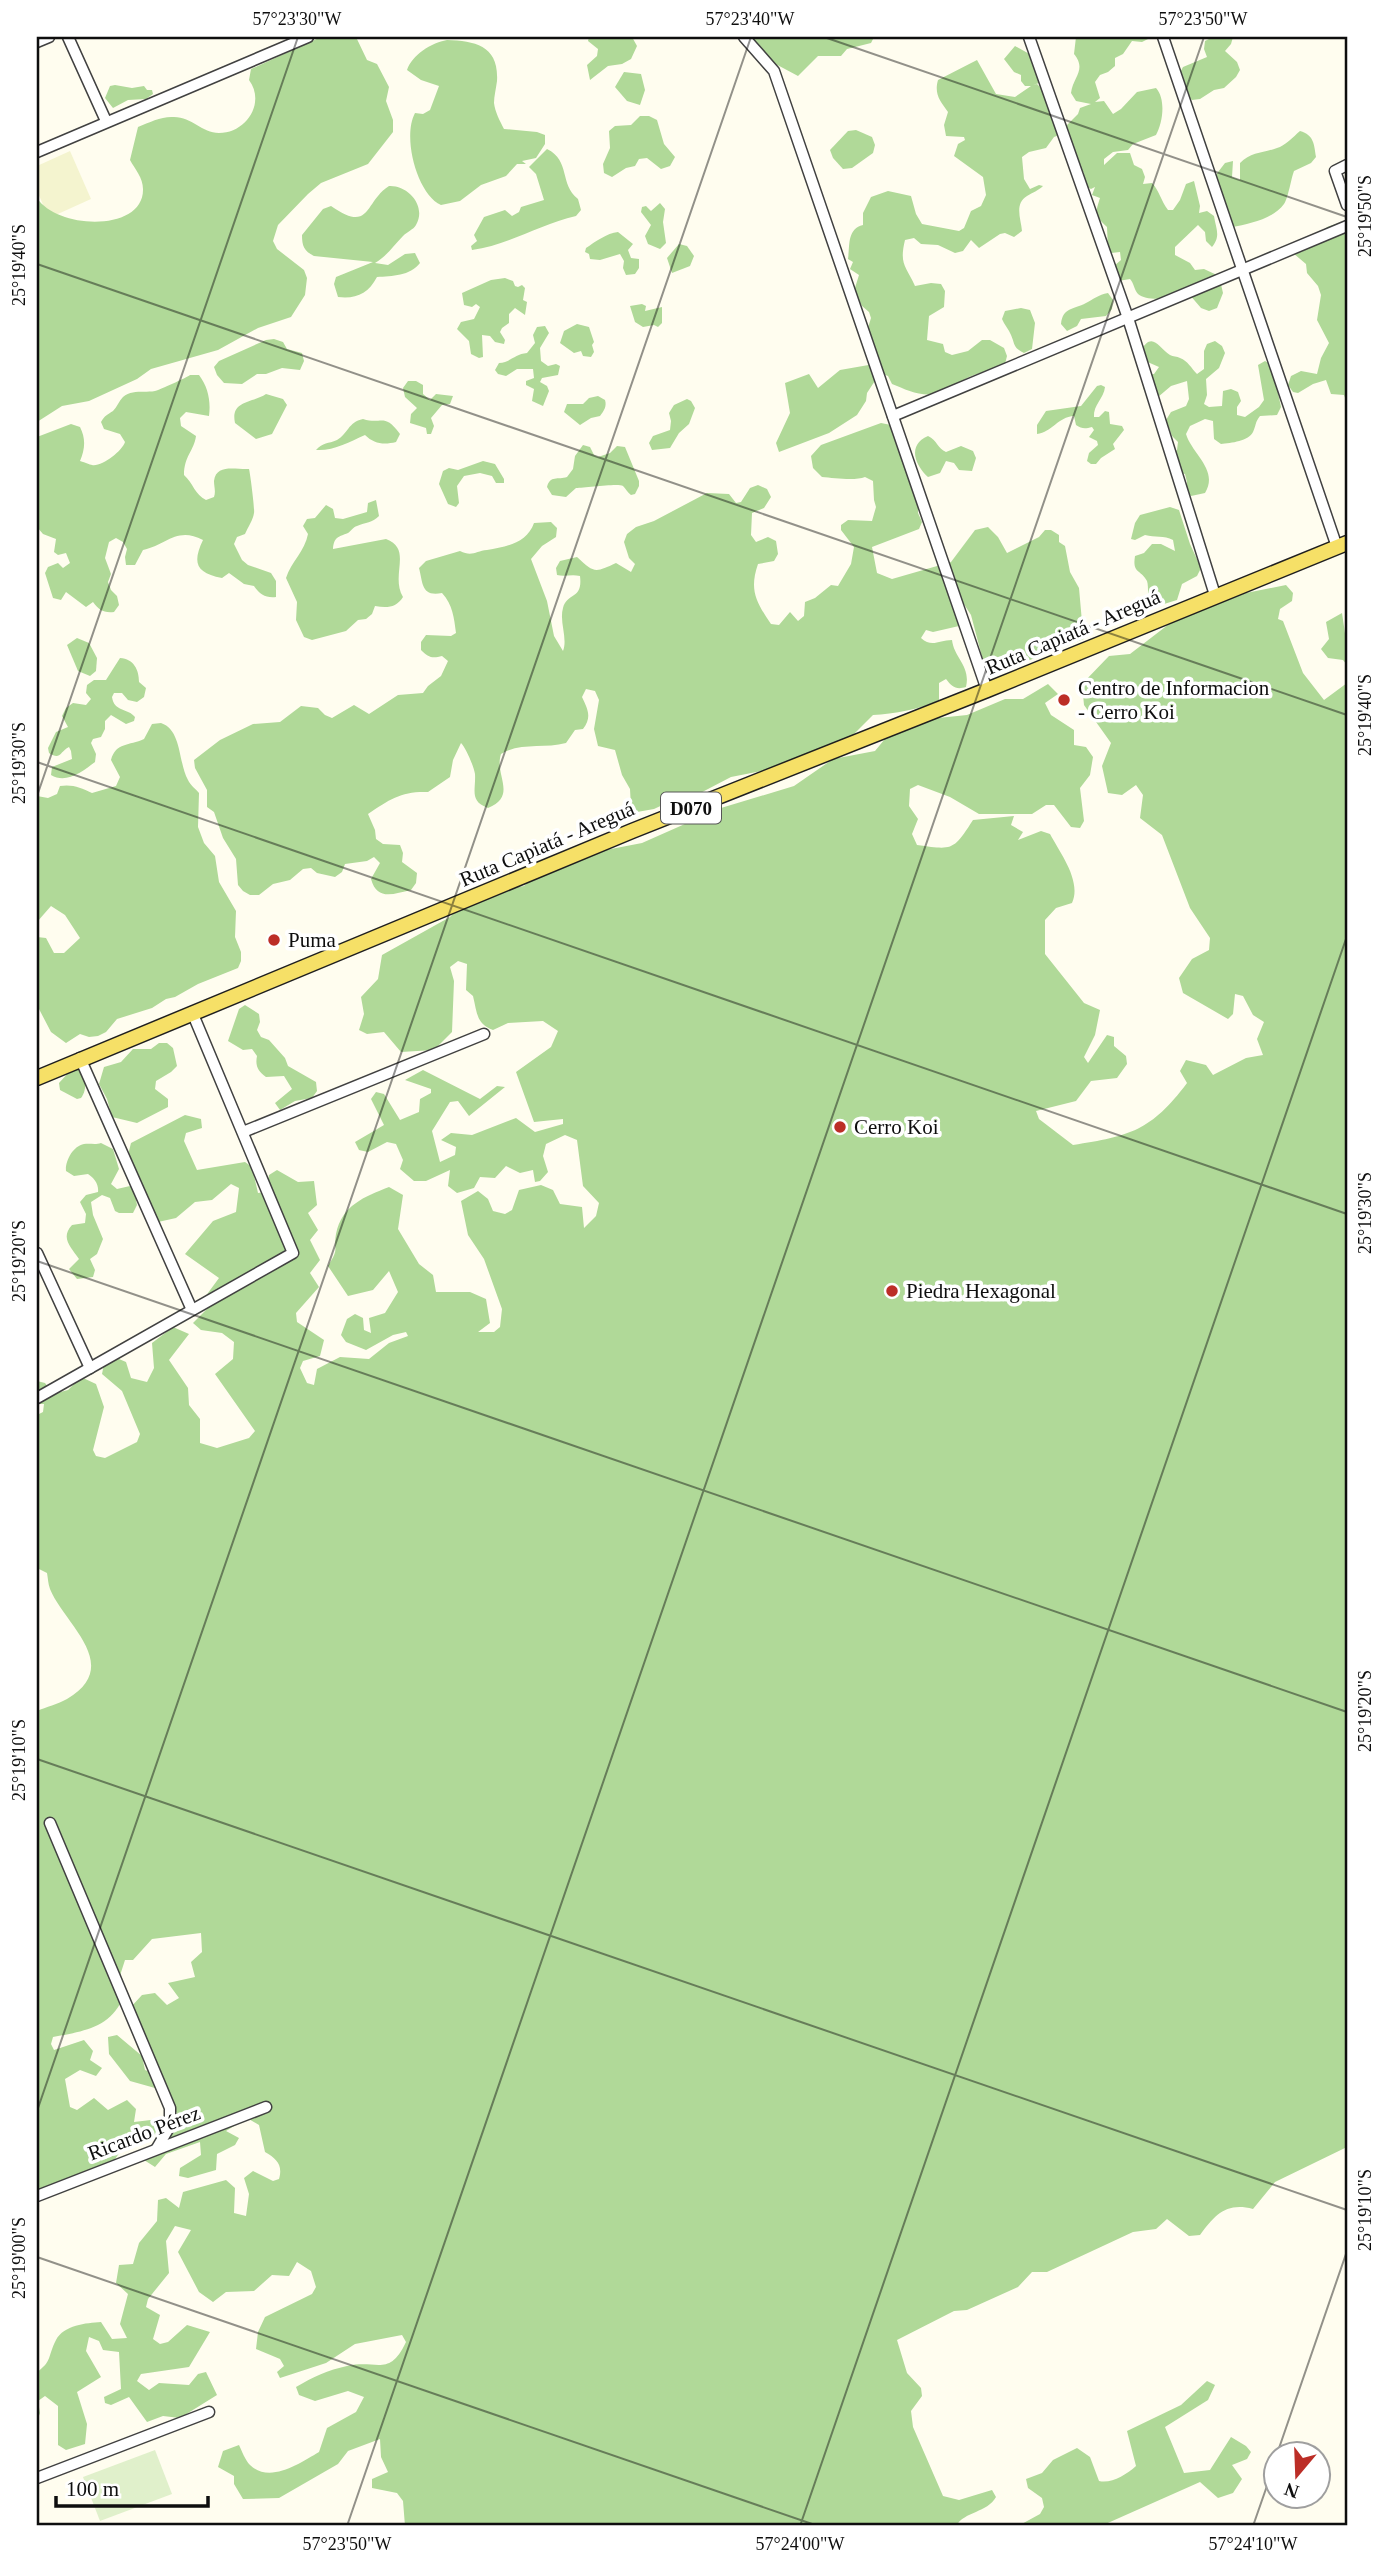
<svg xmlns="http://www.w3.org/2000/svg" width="1384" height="2563" font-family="Georgia,serif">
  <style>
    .farmland { fill: #f4f4cf }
    .forest { fill: #b0d998 }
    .pitch { fill: #e0f0cb }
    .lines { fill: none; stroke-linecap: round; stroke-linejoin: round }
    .minor-casing { stroke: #414141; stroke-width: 13 }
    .major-casing { stroke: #1f1f1f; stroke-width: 17 }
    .minor { stroke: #fff; stroke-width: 10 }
    .major { stroke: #f6e067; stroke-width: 14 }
    .ticks { fill: none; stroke: #0e0e0e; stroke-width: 2; stroke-opacity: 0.45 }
    .poi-dot { fill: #bc2e27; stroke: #fff; stroke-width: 2.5 }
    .labels { text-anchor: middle; stroke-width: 7; stroke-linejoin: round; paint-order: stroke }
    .shield { fill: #fff; stroke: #565656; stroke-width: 2 }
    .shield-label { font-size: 19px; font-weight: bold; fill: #0e0e0e }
    .street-label { font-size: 21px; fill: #0e0e0e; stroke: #fff }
    .poi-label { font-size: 21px; fill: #0e0e0e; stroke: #fff; text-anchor: start }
    .neatline { fill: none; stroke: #0e0e0e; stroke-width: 2.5 }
    .ticks-label { font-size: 18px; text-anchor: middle; fill: #0e0e0e }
  </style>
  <rect width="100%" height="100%" fill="#fffdef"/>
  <polygon class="farmland" points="70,151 91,199 49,218 37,191 37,166"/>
  <g class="forest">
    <path d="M 321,37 L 356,37 L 367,60 L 377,64 L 389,87 L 386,101 L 393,120 L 393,132 L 368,164 L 321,183 L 308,194 L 278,225 L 273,241 L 277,249 L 304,270 L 307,278 L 305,295 L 291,317 L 258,328 L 218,350 L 151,369 L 137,379 L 89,401 L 62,406 L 37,422 L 37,198 C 58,230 144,232 143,189 C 143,178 135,169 130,160 L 138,127 C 150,122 162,116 174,117 C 192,117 202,133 219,133 C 246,133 266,103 249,80 L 251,69 Z"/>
    <polygon points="589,37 632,37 637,46 631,59 622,64 608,66 590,80 587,65 597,56 598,49 588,41"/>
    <polygon points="749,37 874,37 871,43 847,49 841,56 818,56 798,76 753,52"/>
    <path d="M 1076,37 L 1152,37 L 1142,42 L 1132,41 L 1123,54 L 1115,58 L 1115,66 L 1108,72 L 1100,75 L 1095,82 L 1100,98 L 1095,102 L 1104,101 L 1113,114 L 1121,109 L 1137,92 L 1156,88 C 1166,99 1163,122 1156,135 L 1133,144 L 1128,150 L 1113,152 L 1104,159 L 1104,165 L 1117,153 L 1130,153 L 1134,165 L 1142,169 L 1145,177 L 1143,184 L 1152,183 C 1159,190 1161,201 1168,210 L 1173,210 L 1180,200 L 1186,184 L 1194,181 L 1200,206 L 1199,213 L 1207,211 L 1214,216 C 1216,229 1221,236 1212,247 L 1206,241 L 1205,232 L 1198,225 L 1175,247 L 1175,255 L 1190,263 L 1195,270 L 1204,269 L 1219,276 L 1223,293 L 1217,308 L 1209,311 L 1201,308 L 1189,294 C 1176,297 1149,303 1138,294 C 1134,290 1134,283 1130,279 L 1118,281 L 1114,266 L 1121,260 L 1120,252 L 1111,253 L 1108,250 L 1107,227 C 1094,215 1095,214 1100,198 L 1092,195 L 1095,187 L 1091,189 L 1085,186 L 1084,173 L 1076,163 L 1066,126 L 1078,114 L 1080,108 L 1091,104 L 1076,101 L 1071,93 C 1073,77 1087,70 1074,54 Z"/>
    <polygon points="1213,37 1233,37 1231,44 1225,51 1237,62 1240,70 1236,77 1224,88 1214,90 1200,99 1192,100 1184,94 1175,82 1183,67 1207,57 1204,49 1205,41"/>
    <path d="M 447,40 C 476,41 499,46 497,81 C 496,89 494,96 494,103 C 495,112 500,121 504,129 L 537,132 L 545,135 L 545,144 L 536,158 L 522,161 L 526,164 L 517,164 L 506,176 L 481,185 L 460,201 L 441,205 C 417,194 402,137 415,113 L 423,114 L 430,110 L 439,86 L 421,80 L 407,70 C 412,55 431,43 447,40 Z"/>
    <path d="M 1015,46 L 1033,56 L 1042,82 L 1033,85 L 1037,84 L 1046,93 L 1062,134 L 1054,137 L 1046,148 L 1029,152 L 1022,157 L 1024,179 L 1030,189 L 1039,185 L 1043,186 C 1038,191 1033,192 1027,196 C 1014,204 1021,219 1022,231 L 1014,237 L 1005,233 L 1000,234 L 979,248 L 971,240 L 963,251 L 955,253 L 938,245 L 921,244 L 914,238 L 905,240 C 899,265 906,266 915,286 L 931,283 L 941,284 L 945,291 L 944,307 L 929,316 L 927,340 L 943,344 L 945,352 L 952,355 L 968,351 L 982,340 L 990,340 L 1004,348 L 1007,356 L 1005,364 C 995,370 984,371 974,375 C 962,379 951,390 940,393 C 922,398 907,390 892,384 L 888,376 L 880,373 L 867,393 L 866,401 L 857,415 L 829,433 L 779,452 L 776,443 L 790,413 L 785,383 L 809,374 L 818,388 L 840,370 L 880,363 L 867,331 L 871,318 L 869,312 L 862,306 L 854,291 L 859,275 L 850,269 L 853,262 L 848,259 C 850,245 847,229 863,225 L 863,213 L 871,197 L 888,191 L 911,196 L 916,214 L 922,224 L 959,231 L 964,228 L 971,211 L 981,206 L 986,195 L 983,177 L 954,156 L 958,144 L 965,140 L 964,137 L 946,136 L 944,125 L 948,112 C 940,101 934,94 938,80 L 977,60 L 996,94 L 1015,97 L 1031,86 L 1025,86 L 1021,81 L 1021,75 L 1014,72 L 1004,59 Z"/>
    <polygon points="624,72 641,74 645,90 640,105 627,101 615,87"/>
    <polygon points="115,85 132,88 144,86 147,90 152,90 153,94 146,99 128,100 113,108 105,98 110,86"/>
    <polygon points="640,116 649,116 657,120 664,144 675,157 670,166 661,169 647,158 639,159 635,166 626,168 612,177 604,173 603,164 610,148 609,131 615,126 631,125"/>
    <polygon points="856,130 872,137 875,145 873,153 852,168 843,169 833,158 830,150 848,131"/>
    <path d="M 1300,131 C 1314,135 1314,144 1316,157 L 1311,163 L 1294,171 C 1291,179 1288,199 1284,204 C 1273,219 1249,224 1232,227 L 1233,223 L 1226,218 L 1215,176 L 1225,163 L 1233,161 L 1232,177 L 1240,180 L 1240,163 C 1251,152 1263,153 1277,148 C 1285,146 1293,137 1300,131 Z"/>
    <path d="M 547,149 C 571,161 559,184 578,199 L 581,210 L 576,216 C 540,224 509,245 472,250 L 471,246 L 477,241 L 474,235 L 484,217 L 505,210 L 512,216 L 519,212 L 521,207 L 544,200 L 536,174 L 529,167 Z"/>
    <path d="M 389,186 C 408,185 427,206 416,225 C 413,230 408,231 403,236 C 394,245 387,256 375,263 L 388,265 L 405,254 L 415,253 L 420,263 C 410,276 392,276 377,277 C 368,294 356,299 338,297 L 334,284 L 336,277 L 373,262 L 314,256 C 304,251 302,246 302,235 L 323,209 L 331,206 C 371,234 364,202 389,186 Z"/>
    <polygon points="660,203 665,209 663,222 666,243 660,249 648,244 645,236 651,225 641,212 642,207 646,206 651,211"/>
    <polygon points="1347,220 1347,403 1344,395 1331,394 1326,380 1313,384 1298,393 1293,392 1288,385 1291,376 1301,371 1317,374 1321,358 1329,343 1317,320 1321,295 1318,286 1307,273 1306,264 1293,253 1320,238 1327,227"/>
    <path d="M 618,232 L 633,244 L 628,250 L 631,258 L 639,259 L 639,268 L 635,274 L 626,275 L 623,268 L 624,261 L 620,254 L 600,260 L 590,259 L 589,254 L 585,252 L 586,248 C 595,242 607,233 618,232 Z"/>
    <polygon points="679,244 687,246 694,256 690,266 672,273 667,258"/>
    <polygon points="505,278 513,281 515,286 518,287 522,285 525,288 523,300 527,302 525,315 515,308 509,314 509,323 502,328 500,332 505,340 504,344 495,342 490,336 482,335 483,357 479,358 471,354 469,341 457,329 461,322 474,319 480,307 476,304 472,307 464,305 462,293 491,280"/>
    <path d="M 1108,293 L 1113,300 L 1112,309 L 1106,316 L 1081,319 L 1077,326 L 1067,331 L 1061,324 C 1063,307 1073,310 1086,303 C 1094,299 1098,295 1108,293 Z"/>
    <polygon points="642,304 646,306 645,311 662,307 662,323 658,327 654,325 643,327 635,322 630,306"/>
    <path d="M 1021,308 L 1030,310 L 1035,323 L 1032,349 L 1024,353 C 1013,348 1015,344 1011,335 C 1009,330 1004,324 1002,319 L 1005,311 Z"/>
    <polygon points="577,324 589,327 594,342 592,345 594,352 591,357 583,356 581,351 574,353 560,343 564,331"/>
    <path d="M 545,326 L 549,333 L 540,348 L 541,361 L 548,366 L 556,364 L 560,366 L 558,375 L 542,378 L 540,382 L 547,386 L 549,391 L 543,406 L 532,401 L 534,389 L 526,385 L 526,381 L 534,378 L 533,369 L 517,369 L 506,376 L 498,374 L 495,370 L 499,363 C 511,362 515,354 527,353 L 535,343 L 533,335 L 537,327 Z"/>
    <polygon points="274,339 283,342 287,349 302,353 304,361 300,370 282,368 266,374 257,374 242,384 224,383 217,375 214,367 219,361 266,340"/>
    <path d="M 1215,341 L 1222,346 L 1225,353 L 1219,368 L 1206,379 L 1207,395 L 1204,404 L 1209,407 L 1222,406 L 1223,391 L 1231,389 L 1238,392 L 1241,401 L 1237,407 L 1237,415 L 1245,417 L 1259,407 L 1264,400 L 1258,365 L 1265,361 L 1272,365 L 1281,407 L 1277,415 L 1260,416 C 1255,422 1256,426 1253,432 C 1249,441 1231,443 1221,444 L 1214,439 L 1213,421 L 1205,419 L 1190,426 L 1186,434 C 1192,454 1219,470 1205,493 L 1191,496 L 1185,490 L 1187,482 L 1185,474 L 1177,472 L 1171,455 L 1177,450 L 1178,442 L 1172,436 L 1166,420 L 1171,412 L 1186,406 L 1189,399 L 1187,381 L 1171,386 L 1158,397 C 1144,396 1139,387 1146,375 L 1154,374 L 1159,367 L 1143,360 L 1140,352 C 1152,330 1158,347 1170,355 C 1173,357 1177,356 1180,358 C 1188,361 1191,368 1197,374 L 1204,369 L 1204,351 L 1207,344 Z"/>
    <path d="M 190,375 L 199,375 C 208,387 211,401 209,416 L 186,412 L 180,418 L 181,426 L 196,436 C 194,451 184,456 184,475 C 193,483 195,495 206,500 L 214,497 C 216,491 214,487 214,481 C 216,463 237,470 249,469 C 250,472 255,510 254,513 C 253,520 248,527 245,534 L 237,537 L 234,544 L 242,560 L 248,565 L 271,573 L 276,581 L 276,597 C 266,598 260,595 254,586 L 244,584 L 229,573 L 222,578 C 196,573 192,563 203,540 C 177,526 166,545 143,550 L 135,565 L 126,565 L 125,557 L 127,549 L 123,542 L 116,538 L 109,542 L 105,558 L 111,574 L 108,582 L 111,590 L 117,596 L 119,605 L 114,612 C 103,613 99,610 93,602 L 86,607 L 66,592 L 61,600 L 53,598 L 45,573 L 48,567 L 58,563 L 63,568 L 70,563 L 66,553 L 58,555 L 54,552 L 56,539 L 43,534 L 37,527 L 37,437 L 71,424 L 80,427 C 86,439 85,449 80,461 C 81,461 91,465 92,465 C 102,467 122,451 125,442 L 120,434 L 104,429 L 101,422 C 105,415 107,415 113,411 C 117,407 119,401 123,397 C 132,389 144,393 155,391 C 159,390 186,378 190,375 Z"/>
    <polygon points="408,381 416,381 423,385 423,394 430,400 436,394 453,396 450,404 442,405 431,418 434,426 431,434 427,434 426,428 410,423 411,414 417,408 405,397 403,388"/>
    <path d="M 1101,385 L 1105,387 C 1104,398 1093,405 1094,417 L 1099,417 L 1105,411 L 1109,412 L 1110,424 L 1122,426 L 1124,430 L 1113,444 L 1115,449 L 1101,458 L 1096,464 L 1091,464 L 1087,461 L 1089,453 L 1098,445 L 1097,441 L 1089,437 L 1094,430 L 1092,427 C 1085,429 1082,429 1076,425 L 1074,416 C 1058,417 1052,432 1037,434 L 1037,425 L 1046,411 L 1081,406 L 1097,386 Z"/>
    <path d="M 266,394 L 283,399 L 287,405 L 272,434 L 256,439 L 235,423 C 230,400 253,403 266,394 Z"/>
    <path d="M 598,396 L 605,400 C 607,406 604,411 600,416 L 591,418 L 580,425 L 564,412 L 567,404 L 583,404 L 589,398 Z"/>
    <polygon points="687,399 691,401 695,408 689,424 679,433 670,448 652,450 649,443 653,436 670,430 671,421 669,413 674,405"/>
    <path d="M 363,419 C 382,425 384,412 400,434 L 396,442 C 384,445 374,444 365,435 C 349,442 334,451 316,450 C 323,442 328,444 337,440 C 348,434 348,422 363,419 Z"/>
    <path d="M 881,423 L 891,425 L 918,496 L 918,513 L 922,522 L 919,529 L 872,547 L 877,573 L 892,579 L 951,562 L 975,530 L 988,527 L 998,537 L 1007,553 L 1039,537 L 1045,530 L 1051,530 L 1059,535 L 1059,542 L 1065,546 L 1070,572 L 1079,588 L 1082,622 L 1086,631 L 1084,639 C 1067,645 997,675 986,672 L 971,615 L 962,601 L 958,608 L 959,626 L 933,632 L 926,630 L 921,638 C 932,648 939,640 952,640 C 954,658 971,666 966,687 C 956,690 952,687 946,679 L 939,683 L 939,700 C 922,709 893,714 873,715 L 849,739 L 791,765 L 731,777 L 685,801 L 669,802 L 654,809 L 637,812 L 631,807 L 630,789 L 622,775 L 615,750 L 598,746 L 594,729 L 599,700 L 595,691 L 586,689 L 582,697 C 588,710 592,717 583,729 L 575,730 L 566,743 C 544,749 520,742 501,754 C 494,775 518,796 488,808 C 469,801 476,790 475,774 C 474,767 466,748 461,743 L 453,760 L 450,777 L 428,792 C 402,791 390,799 368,814 L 375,830 L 376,839 L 383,844 L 400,845 L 403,853 L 402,862 L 417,873 L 416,883 L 411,890 C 393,894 377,901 371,879 L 380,863 L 374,857 L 367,861 L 345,864 L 342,872 L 335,877 L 317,873 L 311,868 L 303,869 L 290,880 L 273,884 L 259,895 L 250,895 L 243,891 L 238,885 L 236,859 L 223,838 L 214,812 L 207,807 L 207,790 L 195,768 L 194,760 L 220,740 L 253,724 L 280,722 L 301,706 L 318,708 L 325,715 L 332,718 L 354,705 L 369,714 L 398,695 L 423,693 L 428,686 L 441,676 L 448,661 L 442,656 C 432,659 428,657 421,650 L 421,642 L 426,635 L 451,636 L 456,633 C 454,618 453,605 442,593 C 421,597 423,583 419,568 L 426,561 L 460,551 C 472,557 476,551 487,550 C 506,547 527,543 534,523 L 551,522 L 557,528 L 556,537 L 542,546 L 531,559 L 547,601 L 554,636 L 563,651 C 568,638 559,622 563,608 C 567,592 583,600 580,576 C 571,574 565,577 557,575 L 556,568 L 560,561 L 577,557 C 594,573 595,573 616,563 L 631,572 L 635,564 L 629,558 L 624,542 L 627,534 L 636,527 L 654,521 L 707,493 L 729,494 L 736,503 L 741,502 L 750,488 L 758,485 L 767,489 L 771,497 L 764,508 L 752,513 L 751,535 L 756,542 L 768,537 L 776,541 L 778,554 L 774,561 L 758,564 C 749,590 756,602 771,624 L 779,625 L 790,612 L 798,621 L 804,616 L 805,602 L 815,598 L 831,585 L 838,586 L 851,564 L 854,547 L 841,530 L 841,525 L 848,520 L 872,521 L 876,507 L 874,500 L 873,481 L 865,477 C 855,481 834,478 822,477 L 813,468 L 811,456 L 821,445 Z"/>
    <path d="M 928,436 C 937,440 938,449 946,452 L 961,446 L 973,451 L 976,458 L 972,471 L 959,470 L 954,463 L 946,461 L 940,473 L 928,477 C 915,465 907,445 928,436 Z"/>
    <path d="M 583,445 L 590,447 L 594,455 L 598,457 L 610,453 L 617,446 L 625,447 L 639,481 L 639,486 L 635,494 L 631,495 C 627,492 626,489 623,486 C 618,483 585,488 576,488 L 566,497 L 552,495 L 547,487 C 550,475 558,480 567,477 L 573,469 L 575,456 Z"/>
    <polygon points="483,461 495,464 504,479 504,483 496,483 492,476 480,473 464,476 457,486 459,503 456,507 448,504 439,484 443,471 449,468 458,470"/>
    <path d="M 376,500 L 379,516 C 372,523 366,522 357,526 C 353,527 351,531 348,533 C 338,537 334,537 333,549 L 386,539 C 413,549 390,575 403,597 C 396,608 387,608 375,606 L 372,614 L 366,619 L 358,620 L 346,631 L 312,640 L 304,637 L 296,620 L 297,602 L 286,578 C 291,562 305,551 308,534 L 303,526 L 307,519 L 315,518 L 326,505 L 333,509 L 335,518 L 343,519 L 367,512 L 368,503 Z"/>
    <path d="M 1170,507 L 1179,510 L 1190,544 L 1201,568 L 1197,576 L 1182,584 L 1177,600 L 1164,604 L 1157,601 L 1156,597 L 1148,593 C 1148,589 1148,584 1147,581 C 1141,569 1132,574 1135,556 L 1144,553 L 1152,544 L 1161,544 L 1175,551 L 1173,540 C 1164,535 1155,538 1145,535 L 1135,540 L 1131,539 L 1135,523 L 1140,515 Z"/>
    <path d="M 1286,585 L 1293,593 L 1292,601 L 1280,609 L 1278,619 L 1283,621 L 1303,673 L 1324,700 L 1347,683 L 1347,2147 L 1275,2182 L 1253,2209 C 1226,2202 1215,2215 1200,2235 L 1189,2236 L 1167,2219 L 1156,2229 L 1133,2232 L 1047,2272 L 1032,2272 L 1018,2287 L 967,2310 L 954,2311 L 897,2340 L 907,2373 L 921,2388 L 922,2396 L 911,2411 L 913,2427 L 943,2496 L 959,2500 L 992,2490 L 996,2497 C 987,2513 965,2511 956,2526 L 405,2526 L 403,2501 L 397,2493 L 372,2488 L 372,2479 L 388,2472 L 381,2457 L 380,2439 L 348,2451 L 338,2464 L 279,2498 L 243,2499 L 234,2484 L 234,2476 L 218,2467 L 223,2451 L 239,2445 C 242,2451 245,2460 250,2465 C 270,2484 300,2463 319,2452 L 327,2428 L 356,2412 L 364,2397 L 348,2391 L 315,2401 L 299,2395 L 296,2387 C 313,2377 328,2370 347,2366 C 377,2359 389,2378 406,2342 L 402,2335 L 355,2344 L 326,2363 L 280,2378 L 277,2372 L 284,2366 L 280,2359 L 256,2349 L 258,2332 L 265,2317 L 312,2294 L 316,2287 L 311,2271 L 297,2262 L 289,2276 L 272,2275 L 254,2291 L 226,2292 L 213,2302 L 199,2292 L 178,2252 L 191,2230 L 175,2226 L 166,2241 L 169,2273 L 148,2299 L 146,2307 L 160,2315 L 153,2339 L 160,2344 L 168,2342 L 187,2325 L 210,2332 L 189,2367 L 141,2374 L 137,2381 L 149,2390 L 159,2383 L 189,2385 L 198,2374 L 206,2372 L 217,2395 L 180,2418 L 163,2416 L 147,2422 L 129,2397 L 111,2405 L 105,2403 L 104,2397 L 121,2389 L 119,2352 L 103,2350 L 99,2341 L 89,2337 L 86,2351 L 101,2377 L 77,2392 L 87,2424 L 85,2444 L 66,2450 L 58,2445 L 58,2406 L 45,2396 L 38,2401 L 40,2413 L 37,2421 L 37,2372 C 52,2362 48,2355 56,2340 C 64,2325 86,2323 101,2322 L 112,2339 L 127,2338 L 120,2324 L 128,2294 L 116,2283 L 119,2265 L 133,2264 L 139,2243 L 157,2221 L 158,2200 L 166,2198 L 179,2208 L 183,2192 L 226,2180 L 235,2188 L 234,2213 L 246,2216 L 249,2194 L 244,2178 L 253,2171 L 273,2181 L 279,2179 C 283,2165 277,2159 265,2152 L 259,2125 L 247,2118 L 226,2131 L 239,2138 L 235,2145 L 217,2154 L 216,2170 L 188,2178 L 179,2176 L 180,2168 L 201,2155 L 200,2142 L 166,2154 L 155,2167 L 144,2160 L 170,2137 L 177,2113 L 155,2088 L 130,2081 L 109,2054 L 108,2037 L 117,2035 L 142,2056 L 145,2070 L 153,2073 L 130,2008 L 142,1995 L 155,1993 L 167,2005 L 179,1998 L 168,1983 L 195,1977 L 191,1962 L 202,1952 L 201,1933 L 152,1939 L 133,1960 L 125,1960 L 115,1991 L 120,2004 C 106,2029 79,2032 53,2037 L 51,2044 L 54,2050 L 84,2040 L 93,2051 L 90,2060 L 102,2068 L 96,2076 L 80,2070 L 65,2079 L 70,2107 L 77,2110 L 94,2098 L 108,2110 L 127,2100 L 136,2109 L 134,2122 L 159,2119 L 164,2133 L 128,2140 L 107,2171 L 37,2195 L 37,1711 C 46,1707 58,1704 67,1699 C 124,1665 64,1624 50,1589 C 48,1584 48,1578 47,1573 L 37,1568 L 39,1523 L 37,1522 L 37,1415 L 43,1412 L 44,1404 L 37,1404 L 37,1381 L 45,1383 L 53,1394 L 68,1390 L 81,1377 L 96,1384 L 104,1407 L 93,1450 L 96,1456 L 105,1458 L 137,1442 L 140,1434 L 122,1391 L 102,1374 L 104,1364 L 119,1359 L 126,1362 L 131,1378 L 147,1382 L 154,1368 L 152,1343 L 173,1327 L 189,1334 L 169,1360 L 188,1388 L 189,1405 L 200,1419 L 200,1443 L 217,1448 L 249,1438 L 255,1431 L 215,1374 L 233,1359 L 234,1342 L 222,1333 L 201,1330 L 193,1323 L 211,1305 L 205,1297 L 219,1278 L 185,1254 L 213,1221 L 236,1212 L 239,1188 L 231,1184 L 212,1200 L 195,1202 L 176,1218 L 158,1222 L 127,1159 L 131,1143 L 185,1115 L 201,1119 L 202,1128 L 186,1133 L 184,1141 L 197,1170 L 245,1162 L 252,1167 L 258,1193 L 266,1192 L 269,1175 L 277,1170 L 298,1182 L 314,1181 L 317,1205 L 308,1213 L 318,1230 L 310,1240 L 320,1260 L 310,1273 L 319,1287 L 296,1313 L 297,1322 L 324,1340 L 320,1356 L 303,1361 L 300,1368 L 307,1383 L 314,1385 L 317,1369 L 340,1357 L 369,1359 L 389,1343 L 408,1336 L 406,1332 L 393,1335 L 366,1350 L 346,1342 L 341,1335 L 347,1319 L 355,1314 L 363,1318 L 364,1330 L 371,1333 L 369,1318 L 385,1313 L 398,1292 L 389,1271 L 373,1290 L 348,1296 L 328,1266 C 340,1247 333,1252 336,1234 C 342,1205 364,1197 389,1187 L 403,1195 L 398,1229 L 419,1264 L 433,1275 L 436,1292 L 470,1292 L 486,1299 L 490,1323 L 478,1332 L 494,1332 L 500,1327 L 502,1309 L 484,1259 L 468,1235 L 461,1201 L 478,1191 L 488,1199 L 493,1211 L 505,1214 L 512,1210 L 519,1190 L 541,1185 L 553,1190 L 560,1204 L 582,1207 L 584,1228 L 596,1216 L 599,1203 L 583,1186 L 577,1140 L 565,1135 L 546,1144 L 543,1156 L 548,1172 L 540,1181 L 535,1182 L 533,1170 L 520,1173 L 506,1166 L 495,1178 L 480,1177 L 474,1188 L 457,1193 L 448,1186 L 450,1170 L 426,1181 L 414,1181 L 400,1169 L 403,1160 L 396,1144 L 387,1142 L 368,1152 L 359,1150 L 355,1142 L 384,1125 L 371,1099 L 376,1092 L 384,1094 L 400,1120 L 419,1112 L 420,1099 L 431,1093 L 431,1089 L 405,1080 L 423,1070 L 480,1099 L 497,1086 L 505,1087 L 469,1116 L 458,1101 L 450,1102 L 432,1131 L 440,1162 L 455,1155 L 456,1147 L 441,1140 L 451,1133 L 472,1135 L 516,1118 L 535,1132 L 563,1124 L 563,1119 L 534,1122 L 516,1072 L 551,1047 L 558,1031 L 543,1021 L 508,1023 L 493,1030 C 476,1024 477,1012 473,996 L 466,990 L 467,964 L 458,961 L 450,967 L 454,981 L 452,1032 L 434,1050 L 401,1052 L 384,1032 L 367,1034 L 359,1030 L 364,1014 L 361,997 L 378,979 L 382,955 L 450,917 L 461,905 L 490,892 L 524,886 L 549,861 L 642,843 L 721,808 L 794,786 L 833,759 L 875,751 L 889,734 L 938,718 L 967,715 L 1005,699 L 1023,699 L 1048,684 L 1058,694 L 1045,703 L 1051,715 L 1074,730 L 1074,745 L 1086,747 L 1093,757 L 1090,775 L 1080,788 L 1084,821 L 1080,828 L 1071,827 L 1054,805 L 1046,805 L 1032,814 L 979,814 L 950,797 L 918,785 L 910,789 L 909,806 L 918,819 L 912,834 L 917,845 C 953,850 953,851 973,820 L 1014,816 L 1011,825 L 1023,832 L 1018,840 L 1041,831 L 1050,834 C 1060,853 1082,881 1072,903 L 1056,908 L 1045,920 L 1045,954 L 1084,1003 L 1100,1010 L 1095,1035 L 1084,1057 L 1088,1063 L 1107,1035 L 1114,1037 L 1114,1046 L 1126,1056 L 1127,1064 L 1117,1078 L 1091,1081 L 1076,1101 L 1036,1111 L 1039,1119 L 1073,1145 C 1130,1136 1151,1131 1187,1083 L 1180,1071 L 1186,1060 L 1206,1065 L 1213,1075 L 1246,1058 L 1263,1055 L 1257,1039 L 1264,1022 L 1253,1015 L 1243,996 L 1235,994 L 1233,1014 L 1228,1019 L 1183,993 L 1179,978 L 1192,959 L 1209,950 L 1210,938 L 1190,908 L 1162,835 L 1140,818 L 1143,795 L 1136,785 L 1122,795 L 1108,793 L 1102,766 L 1111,743 L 1084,705 L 1082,684 L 1109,656 L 1130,654 L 1173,621 L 1246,593 Z"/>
    <polygon points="1342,613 1347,647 1347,665 1343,660 1328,658 1321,649 1329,639 1326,622"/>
    <polygon points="77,638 89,643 97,658 96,671 90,676 78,671 67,645"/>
    <path d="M 120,658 C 134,659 139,670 139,682 L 146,688 L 144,697 L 137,702 L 128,700 L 122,693 L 114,693 L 112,697 C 114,712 128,708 135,717 L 134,721 L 126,724 L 111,715 L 105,721 L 105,729 L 101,737 L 93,739 L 91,743 L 96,754 L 95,762 C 82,772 66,784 51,775 L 52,767 L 72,759 L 71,751 L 69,747 C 60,751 61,761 49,753 L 48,748 L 56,732 L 68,727 L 62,716 L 66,708 L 73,703 L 86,705 L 91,699 L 86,693 L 87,685 L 94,680 L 106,680 Z"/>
    <path d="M 161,723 C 182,730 178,762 188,780 C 190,785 196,789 199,793 L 198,827 L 204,843 L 215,856 L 219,882 L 236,911 L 235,937 L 241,952 L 241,961 L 238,968 L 198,984 L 175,997 L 166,999 L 152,1008 L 117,1019 L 106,1032 L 98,1036 L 89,1037 L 80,1034 L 66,1043 L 51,1032 L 39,1009 L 37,1008 L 37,937 L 46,938 L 54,953 L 64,953 L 80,938 L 65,915 L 51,906 L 37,922 L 37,796 L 48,798 L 57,794 L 60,786 C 73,784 81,788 92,793 L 116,786 L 120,777 L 111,760 C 116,742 129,746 144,739 L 152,724 Z"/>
    <path d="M 245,1005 L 259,1014 L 260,1022 L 257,1030 L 261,1037 L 269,1040 L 285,1058 L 288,1066 L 316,1082 L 317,1091 L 312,1098 L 295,1101 L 280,1110 L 275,1103 L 292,1089 L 284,1076 L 266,1077 C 258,1071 255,1066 257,1056 L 252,1049 L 243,1050 L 228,1041 L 239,1009 Z"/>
    <polygon points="159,1043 167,1043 173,1048 177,1066 171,1072 156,1081 155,1089 168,1099 168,1107 137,1123 112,1117 107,1099 99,1084 104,1067 121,1062 133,1049 151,1049"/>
    <path d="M 77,1068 C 86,1074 88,1089 81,1098 L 77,1099 L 60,1090 L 59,1083 L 70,1071 Z"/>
    <path d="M 101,1143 L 113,1149 L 119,1169 L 111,1184 L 117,1189 L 130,1186 L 134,1189 L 137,1205 L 133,1213 L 119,1213 L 115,1211 L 110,1198 L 102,1195 L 91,1202 L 93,1215 L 103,1239 L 97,1254 L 90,1259 L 95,1270 L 93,1277 L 77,1279 L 69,1269 L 79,1259 C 71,1247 60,1238 72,1225 L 85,1223 L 86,1214 L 80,1202 L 86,1195 L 98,1192 C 99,1184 94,1178 88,1174 L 74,1176 L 66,1171 C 65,1161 73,1146 84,1144 C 90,1143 95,1145 101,1143 Z"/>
    <path d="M 1207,2381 L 1215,2385 L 1208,2400 L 1165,2427 L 1184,2473 L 1210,2470 L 1231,2437 L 1246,2446 L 1251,2452 L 1247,2459 L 1232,2465 L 1242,2479 L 1233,2493 L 1218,2498 L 1200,2482 L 1101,2526 L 1018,2526 L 1040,2514 L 1044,2507 L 1042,2498 L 1028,2488 L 1026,2479 L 1042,2473 L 1053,2460 L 1077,2448 L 1090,2457 L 1099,2481 C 1111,2484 1126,2475 1136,2466 L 1127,2431 L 1181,2405 Z"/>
  </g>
  <polygon class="pitch" points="155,2450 172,2494 100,2521 83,2477"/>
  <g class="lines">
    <g class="minor-casing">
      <g id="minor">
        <polyline points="68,37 106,121"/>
        <polyline points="744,37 774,71 987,690"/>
        <polyline points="1029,37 1128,318 1215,595"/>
        <polyline points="1163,37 1337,547"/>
        <polyline points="37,42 49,37"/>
        <polyline points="37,152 308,37"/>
        <polyline points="1347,165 1335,171 1347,205"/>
        <polyline points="893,416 1347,226"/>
        <polyline points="80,1058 192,1310"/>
        <polyline points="243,1132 484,1034"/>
        <polyline points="37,1253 90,1368"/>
        <polyline points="37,1398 293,1253 192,1012"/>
        <polyline points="50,1823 170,2108 170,2126 157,2148"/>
        <polyline points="37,2196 266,2107"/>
        <polyline points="37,2478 209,2412"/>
      </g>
    </g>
    <g class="major-casing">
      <polyline id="major" points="37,1078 632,831 987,690 1347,543"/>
    </g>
    <use href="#minor" class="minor"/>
    <use href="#major" class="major"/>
  </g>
  <path class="ticks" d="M 824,37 L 1347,217M 37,264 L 1347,715M 37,762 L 1347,1214M 37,796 L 298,37M 37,1261 L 1347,1712M 37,1759 L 1347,2210M 37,2111 L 751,37M 37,2257 L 818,2526M 1277,2454 L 1347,2251M 347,2526 L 1204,37M 800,2526 L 1347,936M 1253,2526 L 1276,2460"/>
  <g class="poi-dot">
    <circle cx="1064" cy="700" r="7"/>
    <circle cx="274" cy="940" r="7"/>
    <circle cx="840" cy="1127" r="7"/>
    <circle cx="892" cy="1291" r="7"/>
  </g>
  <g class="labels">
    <rect class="shield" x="661" y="792.5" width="60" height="31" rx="5"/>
    <g class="shield-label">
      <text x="691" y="815">D070</text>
    </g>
    <g class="street-label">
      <text transform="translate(1073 632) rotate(-23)" y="7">Ruta Capiatá - Areguá</text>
      <text transform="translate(547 844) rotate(-23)" y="7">Ruta Capiatá - Areguá</text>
      <text transform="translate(144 2133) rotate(-21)" y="7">Ricardo Pérez</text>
    </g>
    <g class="poi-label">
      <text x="1078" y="695">Centro de Informacion<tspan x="1078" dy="24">- Cerro Koi</tspan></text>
      <text x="288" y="947">Puma</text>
      <text x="854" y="1134">Cerro Koi</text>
      <text x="906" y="1298">Piedra Hexagonal</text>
    </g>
  </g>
  <rect width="1384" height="2563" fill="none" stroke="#ffffff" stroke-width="77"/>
  <g transform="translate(1297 2475) rotate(199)"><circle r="33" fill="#ffffff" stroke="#9f9f9f" stroke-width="2"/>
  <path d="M0-5L12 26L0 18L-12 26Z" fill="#bc2e27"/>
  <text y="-10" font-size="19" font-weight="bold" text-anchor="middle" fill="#0e0e0e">N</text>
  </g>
  <path d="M56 2496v10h152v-10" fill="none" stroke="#0e0e0e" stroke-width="3.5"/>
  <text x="66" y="2496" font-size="21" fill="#0e0e0e" stroke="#ffffff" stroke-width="5" paint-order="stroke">100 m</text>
  <rect x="38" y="38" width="1308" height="2486" class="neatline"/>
  <g class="ticks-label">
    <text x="297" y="25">57°23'30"W</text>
    <text x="750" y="25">57°23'40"W</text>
    <text x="1203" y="25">57°23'50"W</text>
    <text transform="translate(1365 216) rotate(-90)" y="6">25°19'50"S</text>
    <text transform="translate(19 265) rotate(-90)" y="6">25°19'40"S</text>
    <text transform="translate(1365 715) rotate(-90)" y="6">25°19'40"S</text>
    <text transform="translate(19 763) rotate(-90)" y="6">25°19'30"S</text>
    <text transform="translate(1365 1213) rotate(-90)" y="6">25°19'30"S</text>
    <text transform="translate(19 1261) rotate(-90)" y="6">25°19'20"S</text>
    <text transform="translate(1365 1711) rotate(-90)" y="6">25°19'20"S</text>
    <text transform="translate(19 1760) rotate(-90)" y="6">25°19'10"S</text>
    <text transform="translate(1365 2210) rotate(-90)" y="6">25°19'10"S</text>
    <text transform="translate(19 2258) rotate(-90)" y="6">25°19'00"S</text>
    <text x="347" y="2550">57°23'50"W</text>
    <text x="800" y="2550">57°24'00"W</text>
    <text x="1253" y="2550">57°24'10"W</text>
  </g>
</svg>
